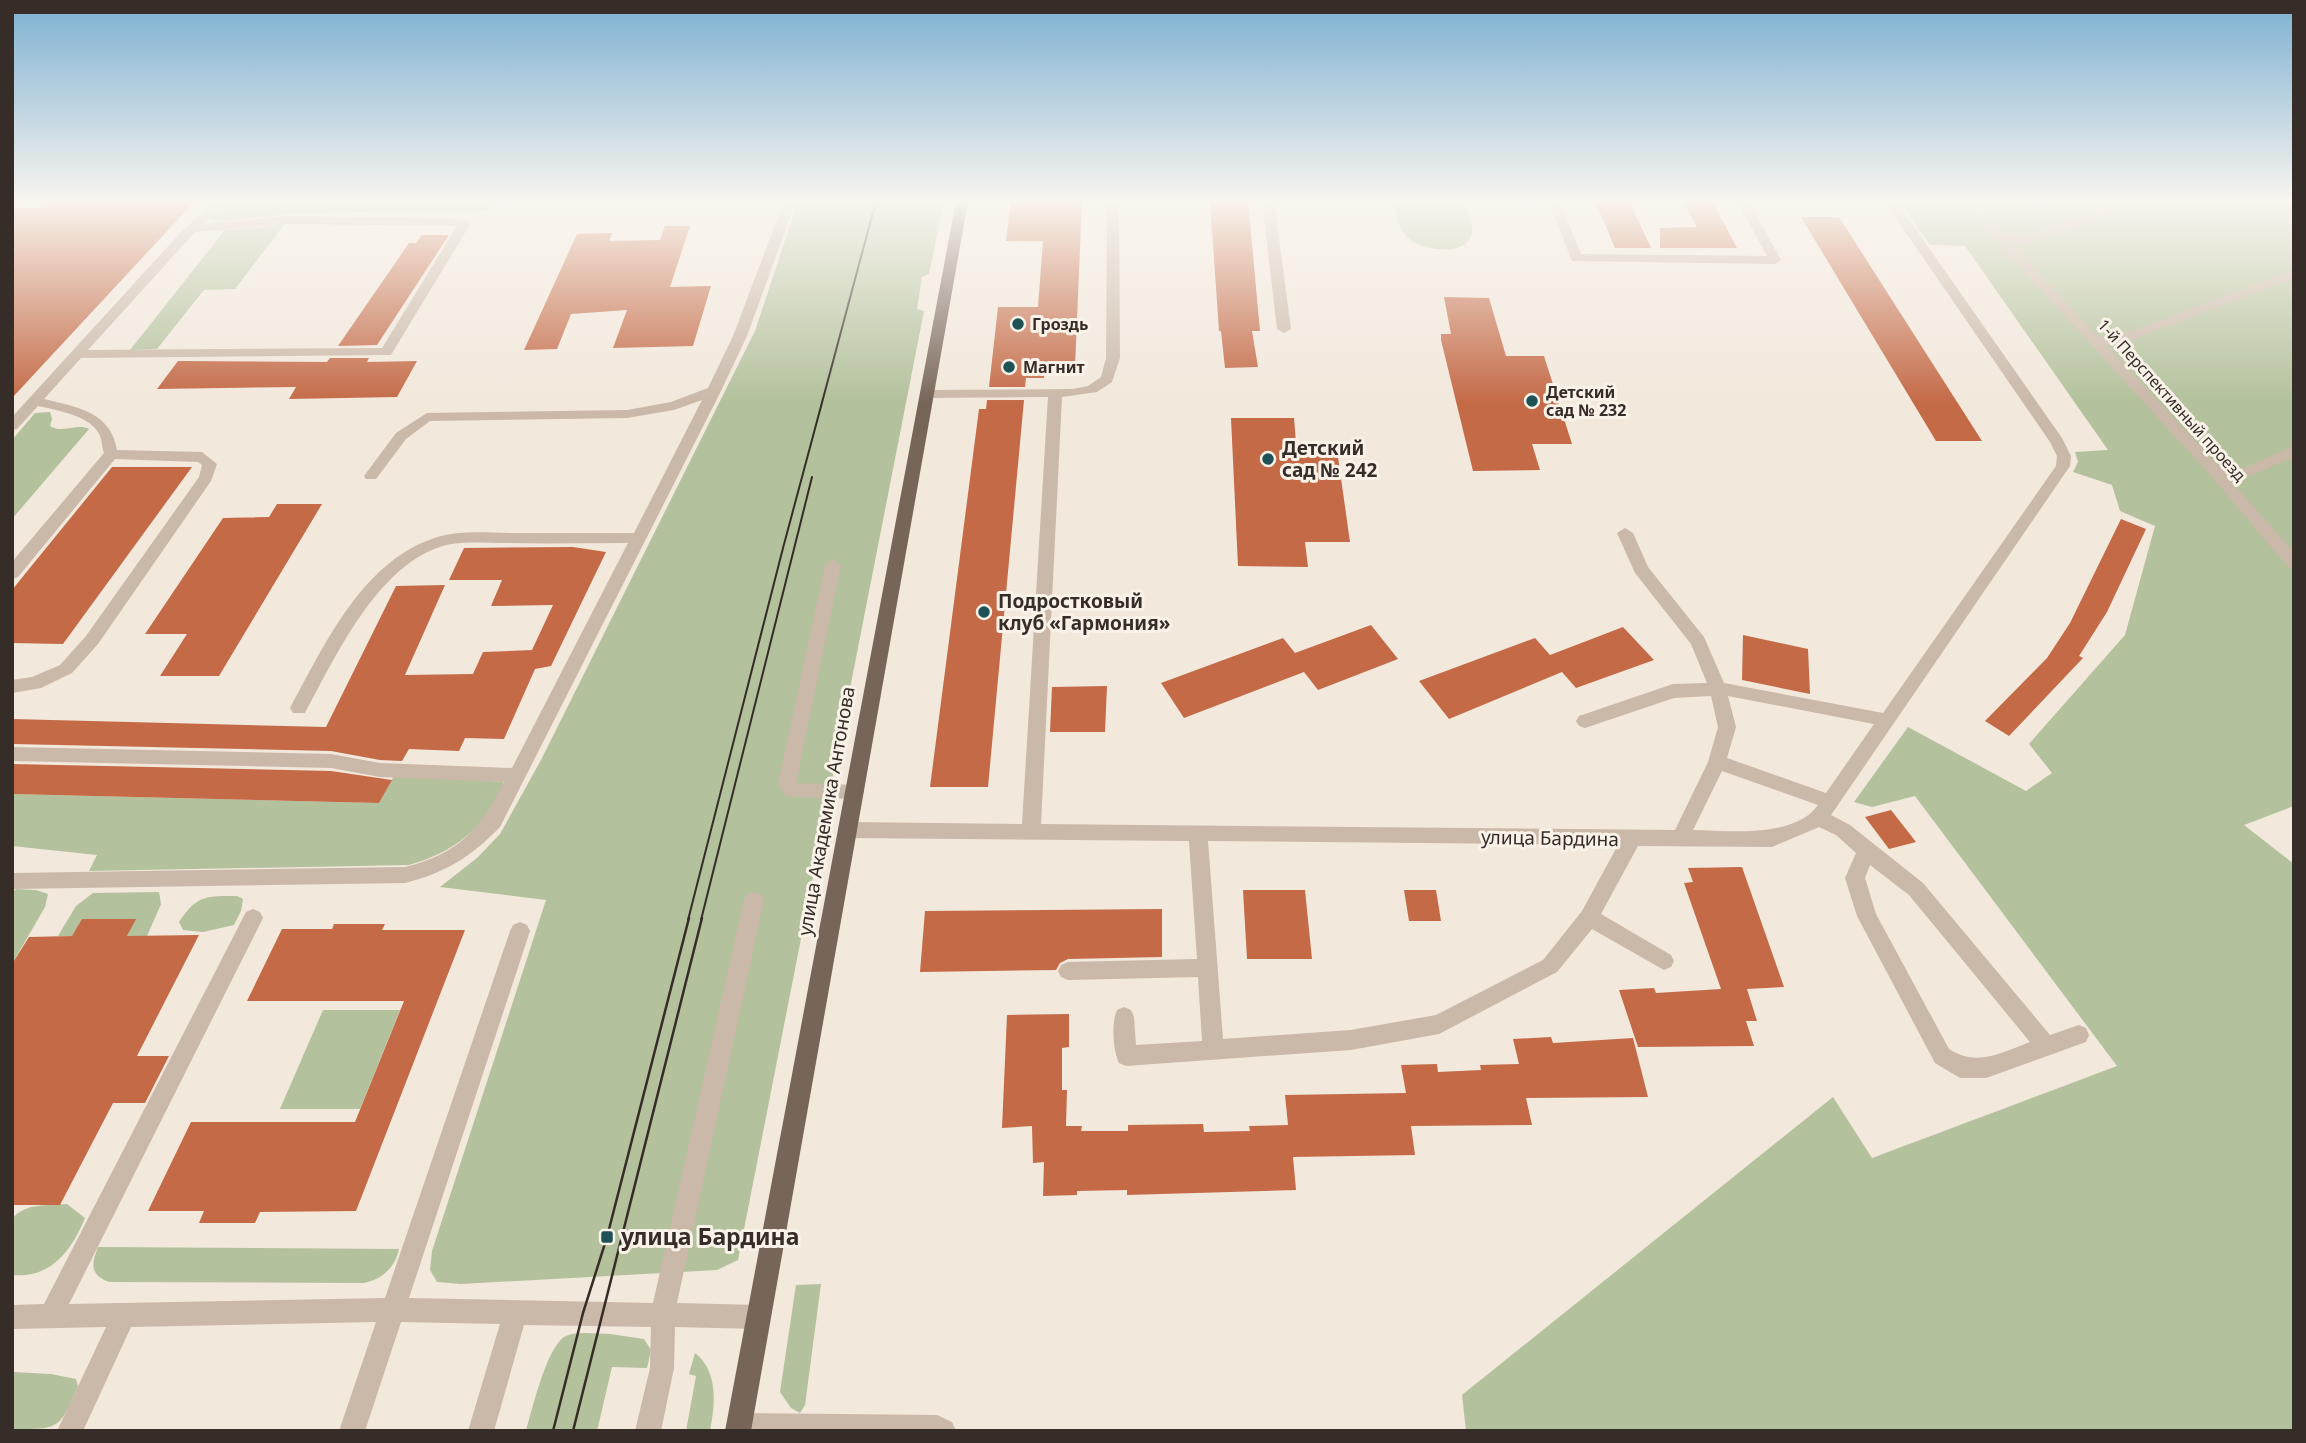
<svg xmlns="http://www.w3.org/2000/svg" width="2306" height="1443" font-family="'Noto Sans',sans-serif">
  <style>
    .green { fill: #b3c19c }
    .building { fill: #c46a47 }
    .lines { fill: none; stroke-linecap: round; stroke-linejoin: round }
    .minor { fill: #cab8a8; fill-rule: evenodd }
    .major { fill: #786559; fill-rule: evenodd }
    .tram-far1 { stroke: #362d28; stroke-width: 2 }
    .tram { stroke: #362d28; stroke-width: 2.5 }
    .poi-dot { fill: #1e5257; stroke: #f9f2e8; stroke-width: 2.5 }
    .labels { text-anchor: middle; stroke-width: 6; stroke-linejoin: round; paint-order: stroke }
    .far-poi-label { font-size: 16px; font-weight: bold; fill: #362d28; stroke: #f9f2e8; text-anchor: start }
    .far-street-label { font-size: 16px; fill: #362d28; stroke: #f9f2e8 }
    .poi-label { font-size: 19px; font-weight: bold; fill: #362d28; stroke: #f9f2e8; text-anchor: start }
    .street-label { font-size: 19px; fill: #362d28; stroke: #f9f2e8 }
    .near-poi-label { font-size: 23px; font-weight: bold; fill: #362d28; stroke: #f9f2e8; text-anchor: start }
  </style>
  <rect width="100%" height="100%" fill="#f2e8dc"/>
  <g class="green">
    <polygon points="230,201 272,201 270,204 493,201 488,210 300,213 224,221 209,219"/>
    <polygon points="798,201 944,201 929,274 922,277 917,309 924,311 738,1260 717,1270 461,1284 437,1282 430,1270 432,1251 546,900 440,887 477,858 500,834 541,760 755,331"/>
    <path d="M 1393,201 L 1463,201 C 1466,209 1473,223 1472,232 C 1468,259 1418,250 1406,236 C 1397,227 1396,213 1393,201 Z"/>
    <polygon points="1899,201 2294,201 2294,806 2244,825 2294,864 2294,1431 1466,1431 1462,1395 1833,1097 1872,1158 2117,1066 1915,796 1872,807 1854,802 1908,727 2026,791 2052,773 2029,744 2125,635 2155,526 2120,511 2112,485 2073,472 2078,462 2075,452 2108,450 1965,246 1930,245"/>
    <polygon points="286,222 235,289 204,290 157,349 130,350 225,230 264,227"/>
    <path d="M 50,412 L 52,419 L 50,426 C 63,434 77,423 89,429 L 12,519 L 12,440 L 35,413 Z"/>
    <path d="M 395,774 L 503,782 L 506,788 C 479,830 457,851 409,865 L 89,871 L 97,855 L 12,846 L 12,794 L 379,803 Z"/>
    <polygon points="16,889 36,890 48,894 45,907 12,964 12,893"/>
    <polygon points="159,892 161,904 147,936 127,936 135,919 83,919 72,936 58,936 76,906 93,893"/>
    <path d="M 237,896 L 243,899 L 241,911 L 234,925 L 203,932 L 183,930 L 179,922 C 197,895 206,896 237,896 Z"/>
    <polygon points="323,1010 400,1010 360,1109 280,1109"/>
    <path d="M 67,1204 L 85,1218 C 72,1250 51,1279 12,1275 L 12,1219 C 26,1202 48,1206 67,1204 Z"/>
    <path d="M 98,1247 L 399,1249 C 395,1268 382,1279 364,1283 L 109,1282 C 90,1275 91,1264 98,1247 Z"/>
    <polygon points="821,1284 805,1405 800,1413 791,1408 780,1392 796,1285"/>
    <path d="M 610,1334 L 644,1339 L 651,1350 L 647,1368 L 612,1367 L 597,1431 L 526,1431 C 532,1411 547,1345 566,1336 C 577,1331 598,1334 610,1334 Z"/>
    <path d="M 695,1353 C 719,1372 715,1405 710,1431 L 686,1431 L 696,1376 L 689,1374 Z"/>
    <path d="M 12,1372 L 51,1374 L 76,1379 L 78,1386 C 59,1430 60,1429 12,1429 Z"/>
  </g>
  <g class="building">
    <polygon points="91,201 195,201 12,398 12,208 45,208 51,202"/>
    <polygon points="1011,201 1082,201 1075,367 1045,367 1044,378 1026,378 1025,387 989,387 998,307 1038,307 1043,241 1006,241"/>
    <polygon points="1210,201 1248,201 1260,331 1252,331 1258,367 1225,368 1221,331 1219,331"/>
    <polygon points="1595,201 1629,201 1651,248 1615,248"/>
    <polygon points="1683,201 1712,201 1737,248 1660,248 1660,228 1697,227"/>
    <polygon points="1801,217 1839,217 1982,441 1936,441"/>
    <polygon points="665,226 690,226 670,287 711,286 693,346 613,348 627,310 571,314 557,349 524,350 577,234 612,233 609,241 660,240"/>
    <polygon points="422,235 449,235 377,345 338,346 409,243 416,243"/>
    <polygon points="1444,297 1489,298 1506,356 1544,356 1572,444 1532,444 1540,470 1473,471 1441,340 1441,334 1451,334"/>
    <polygon points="330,358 369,358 367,362 417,361 397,397 289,399 296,387 157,389 178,361 327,362"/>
    <polygon points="987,400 1024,400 988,787 930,787 979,409 986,409"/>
    <polygon points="1231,418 1294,418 1296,443 1336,443 1350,542 1305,542 1308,567 1238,566"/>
    <polygon points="112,467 192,467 63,644 12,643 12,590"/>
    <polygon points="277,504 322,504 219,676 160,676 187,634 145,634 223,518 269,517"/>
    <polygon points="2121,519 2146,529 2107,612 2079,656 2083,658 2009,736 1985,721 2047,658 2070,623"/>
    <polygon points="573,547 606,552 551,666 535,669 504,739 465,738 459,751 409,749 402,761 380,760 331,751 12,744 12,719 326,727 396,586 445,585 405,675 473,674 483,652 532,650 553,605 491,606 502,580 449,580 464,548"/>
    <polygon points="1371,625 1398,659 1318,690 1304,672 1184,718 1161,683 1283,638 1295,653"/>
    <polygon points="1623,627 1654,660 1576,688 1562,672 1449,719 1419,681 1535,638 1550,655"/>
    <polygon points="1743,635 1808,649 1810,694 1742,680"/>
    <polygon points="1107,686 1105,732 1050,732 1052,687"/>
    <polygon points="12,764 331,771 392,780 379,803 12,794"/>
    <polygon points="1891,810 1916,842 1889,849 1865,817"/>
    <polygon points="1742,867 1784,987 1747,989 1757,1021 1746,1021 1754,1046 1638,1047 1619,990 1654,988 1656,993 1721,989 1684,883 1693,882 1688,868"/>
    <polygon points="1243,890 1305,890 1312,959 1247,959"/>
    <polygon points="1404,890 1436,890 1441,921 1409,921"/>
    <polygon points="1162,909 1162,957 1068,959 1060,963 1056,970 920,972 925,911"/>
    <polygon points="82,919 136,919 127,936 199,935 137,1056 169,1056 145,1103 113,1103 60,1205 12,1205 12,964 29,937 72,936"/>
    <polygon points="334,924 385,924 382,930 465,930 356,1211 260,1212 255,1223 199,1223 204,1211 148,1211 191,1122 355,1122 404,1001 247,1001 282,929 332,929"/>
    <polygon points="1069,1014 1069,1047 1062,1048 1062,1090 1067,1090 1066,1126 1082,1126 1081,1131 1128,1131 1128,1125 1203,1124 1204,1132 1250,1131 1249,1126 1288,1125 1285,1095 1406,1093 1401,1065 1437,1064 1438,1072 1481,1070 1480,1065 1519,1064 1513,1039 1551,1037 1553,1043 1633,1038 1648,1097 1526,1098 1532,1125 1411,1126 1415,1155 1293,1157 1296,1190 1127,1195 1127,1190 1077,1191 1077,1195 1043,1196 1044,1162 1033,1163 1032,1126 1002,1128 1007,1015"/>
  </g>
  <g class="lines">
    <g class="minor">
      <path d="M 215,201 L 227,201 L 203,224 L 288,216 L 465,219 L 471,223 L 391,355 L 81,358 L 44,399 C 77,407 111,412 117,450 L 202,452 L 217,464 L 211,481 L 98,644 L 72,673 L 41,688 L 12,693 L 12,680 L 32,677 L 60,665 L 86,636 L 199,477 L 202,465 L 198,462 L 115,459 L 18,577 L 12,579 L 12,562 L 104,453 C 102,448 102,441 100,436 C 93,416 56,410 38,406 L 17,429 L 12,430 L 12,417 L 182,231 ZM 288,224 L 457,226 L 382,348 L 88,350 L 195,232 Z"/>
      <path d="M 784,201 L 796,201 L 747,336 L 721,391 L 500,827 C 471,857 445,873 405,883 L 12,889 L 12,873 L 405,867 C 459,854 480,829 504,782 L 380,777 L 331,768 L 12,761 L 12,747 L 331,754 L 380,763 L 512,768 L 628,543 C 587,543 546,544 505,543 C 486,543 465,541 446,545 C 378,563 336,656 305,713 L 293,713 L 290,708 C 325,644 364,557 441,536 C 464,530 488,533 511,533 C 552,533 593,533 634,533 L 702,400 L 674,410 L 627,418 L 430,421 L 406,439 L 376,479 L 366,479 L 364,476 L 396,433 L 427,413 L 627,410 L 671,402 L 708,388 L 733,336 Z"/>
      <path d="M 1107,201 L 1119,201 L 1120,358 L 1112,382 L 1097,392 L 1062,397 L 1041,824 L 1675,830 L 1708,762 L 1718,727 L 1711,696 L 1674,698 L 1585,728 L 1579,726 L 1576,721 L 1579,716 L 1673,684 L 1707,683 L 1691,644 L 1635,573 L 1617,533 L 1625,528 L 1633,533 L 1648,567 L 1704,637 L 1724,683 L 1883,713 L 2056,466 L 2057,456 L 2050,442 L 1884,201 L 1896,201 L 2062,438 L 2071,456 L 2070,466 L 1831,815 L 1850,825 L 1923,883 L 2050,1035 L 2079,1025 L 2086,1028 L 2089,1035 L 2086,1042 L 1986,1078 L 1960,1078 L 1935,1063 L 1857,916 L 1845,878 L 1856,853 L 1836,835 L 1819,827 L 1772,847 L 1638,846 L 1601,914 L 1671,955 L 1674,961 L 1671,967 L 1664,970 L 1592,929 L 1557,972 L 1439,1034 L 1351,1050 L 1126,1066 L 1119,1063 C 1113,1050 1111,1023 1117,1010 L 1124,1007 L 1131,1010 L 1134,1017 L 1136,1045 L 1202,1041 L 1198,977 L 1068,980 L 1061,977 L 1058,971 L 1061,965 L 1068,962 L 1197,959 L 1189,841 L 848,838 L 841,835 L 839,830 L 841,825 L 848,822 L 1022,824 L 1048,397 L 927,398 L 920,394 L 927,390 L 1073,389 L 1088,386 L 1101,377 L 1106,358 ZM 1728,696 L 1874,724 L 1826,793 L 1727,758 L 1736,727 ZM 1722,771 L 1818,805 C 1795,838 1729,831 1693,830 ZM 1208,841 L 1618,845 L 1582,911 L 1543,960 L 1436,1015 L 1351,1030 L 1223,1039 ZM 1870,865 L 1909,895 L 2030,1042 C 2001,1053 1977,1067 1949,1049 L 1876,914 L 1865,878 Z"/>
      <polygon points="1262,201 1274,201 1291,329 1284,333 1277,329"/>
      <polygon points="1548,201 1560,201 1581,254 1767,256 1737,201 1749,201 1781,260 1775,264 1572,261"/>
      <polygon points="1960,201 1972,201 2005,236 2023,236 2129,201 2145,201 2143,203 2028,243 2012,244 2098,337 2115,337 2294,270 2294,278 2122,344 2106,345 2220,468 2243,468 2294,446 2294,457 2250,476 2228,478 2294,552 2294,568 2288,567 2211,476"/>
      <polygon points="833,559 841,565 796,783 855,785 861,787 864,792 861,797 855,799 791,797 785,795 778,784 825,565"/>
      <polygon points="754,892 761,894 764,900 677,1303 759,1305 768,1308 771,1317 768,1326 759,1329 675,1327 674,1368 661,1431 635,1431 650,1368 651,1327 524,1325 494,1431 468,1431 500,1324 401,1322 365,1431 339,1431 376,1322 131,1327 83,1431 57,1431 106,1327 12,1329 12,1305 44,1304 246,912 253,909 260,912 263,918 69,1304 385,1298 510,931 513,925 520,922 527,925 530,931 409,1298 653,1303 744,900 747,894"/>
      <polygon points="739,1413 937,1415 952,1422 956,1431 728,1431 726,1426 730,1417"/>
    </g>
    <polygon class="major" points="956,201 968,201 751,1431 725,1431"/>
    <g class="tram-far1">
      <polyline points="688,920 783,548 876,201"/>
      <polyline points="701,920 812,477"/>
    </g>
    <g class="tram">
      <polyline points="553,1431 583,1313 607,1237 689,918"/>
      <polyline points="573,1431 702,918"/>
    </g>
  </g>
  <linearGradient id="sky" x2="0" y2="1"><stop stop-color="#7cb0d1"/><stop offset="0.5" stop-color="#f9f5ef"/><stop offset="1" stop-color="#f9f5ef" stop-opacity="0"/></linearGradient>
  <rect width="2306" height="403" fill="url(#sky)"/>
  <g class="poi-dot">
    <circle cx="1018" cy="324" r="7"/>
    <circle cx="1009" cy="367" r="7"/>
    <circle cx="1532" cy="401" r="7"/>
    <circle cx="1268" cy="459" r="7"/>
    <circle cx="984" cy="612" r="7"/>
    <rect x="600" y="1230" width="14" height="14" rx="3.5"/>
  </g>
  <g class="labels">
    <g class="far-poi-label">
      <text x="1032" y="330">Гроздь</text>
      <text x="1023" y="373">Магнит</text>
      <text x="1546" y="398">Детский<tspan x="1546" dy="18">сад № 232</tspan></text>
    </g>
    <g class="far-street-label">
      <text transform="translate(2172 400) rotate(48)" y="6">1-й Перспективный проезд</text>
    </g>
    <g class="poi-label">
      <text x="1282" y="455">Детский<tspan x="1282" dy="22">сад № 242</tspan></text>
      <text x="998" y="608">Подростковый<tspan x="998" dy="22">клуб «Гармония»</tspan></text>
    </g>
    <g class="street-label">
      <text transform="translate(826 811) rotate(-80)" y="7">улица Академика Антонова</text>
      <text transform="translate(1550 838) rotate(1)" y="7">улица Бардина</text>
    </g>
    <g class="near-poi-label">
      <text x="621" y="1245">улица Бардина</text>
    </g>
  </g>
  <rect width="2306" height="1443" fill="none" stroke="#362d28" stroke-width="28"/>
</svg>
